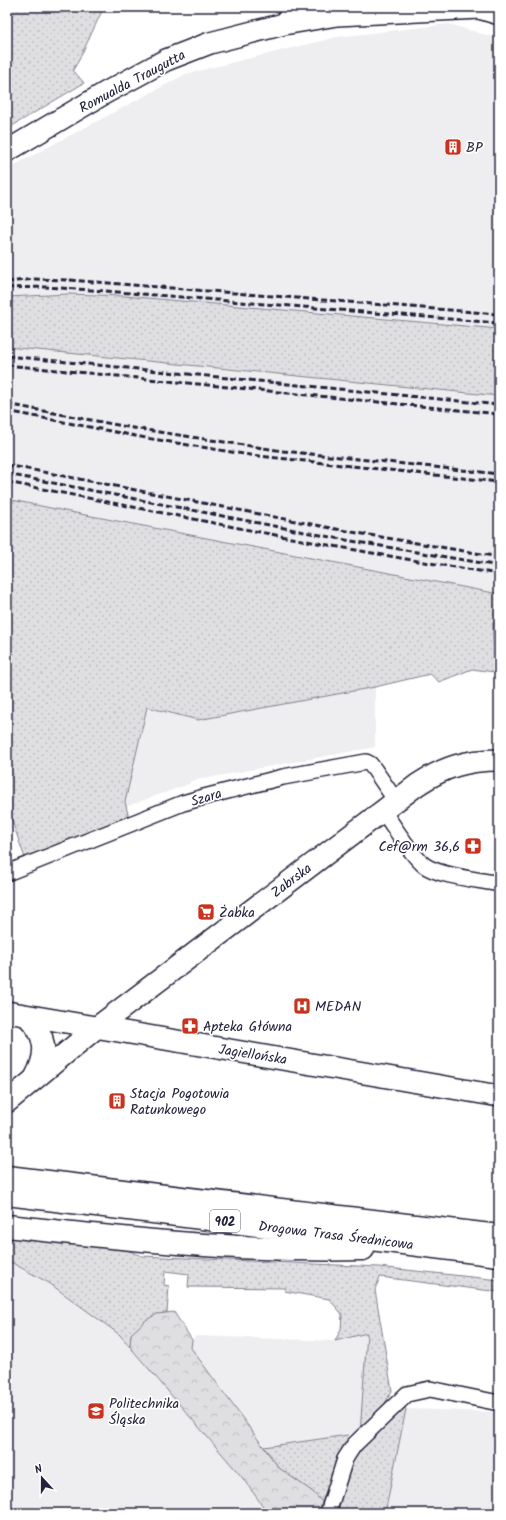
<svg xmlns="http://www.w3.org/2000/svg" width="506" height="1520" font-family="Kalam,sans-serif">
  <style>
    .built { fill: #eeeef1 }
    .grass { fill: url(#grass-dots); stroke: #80808e }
    .forest { fill: url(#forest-crowns); stroke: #80808e }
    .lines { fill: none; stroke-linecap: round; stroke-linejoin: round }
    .street-casing { stroke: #22223b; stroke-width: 18 }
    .secondary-casing { stroke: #22223b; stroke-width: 24 }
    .primary-casing { stroke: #22223b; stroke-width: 25 }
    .street { stroke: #fff; stroke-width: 15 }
    .secondary { stroke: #fff; stroke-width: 21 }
    .primary { stroke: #fff; stroke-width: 22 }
    .rail { stroke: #22223b; stroke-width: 3; stroke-dasharray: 6 3; stroke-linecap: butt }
    .labels { text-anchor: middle; stroke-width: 3.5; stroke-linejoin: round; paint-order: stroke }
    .shield { fill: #fff; stroke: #646476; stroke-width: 1 }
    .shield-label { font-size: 13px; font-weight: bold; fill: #22223b }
    .street-label { font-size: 14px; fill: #22223b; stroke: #fff }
    .poi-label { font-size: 14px; fill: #22223b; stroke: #fff; text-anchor: start }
  </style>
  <defs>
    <pattern id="grass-dots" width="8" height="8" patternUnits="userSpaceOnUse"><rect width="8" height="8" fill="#dfdfe2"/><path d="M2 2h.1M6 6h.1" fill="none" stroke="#bfbfc3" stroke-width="1.8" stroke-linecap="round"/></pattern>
    <pattern id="forest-crowns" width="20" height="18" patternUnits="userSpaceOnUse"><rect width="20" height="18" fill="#dfdfe2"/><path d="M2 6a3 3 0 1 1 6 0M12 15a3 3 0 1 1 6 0" fill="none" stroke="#bfbfc3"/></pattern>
  </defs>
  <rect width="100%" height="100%" fill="#fff"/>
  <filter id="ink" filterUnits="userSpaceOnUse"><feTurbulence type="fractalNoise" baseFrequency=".025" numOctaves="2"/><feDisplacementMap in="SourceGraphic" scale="8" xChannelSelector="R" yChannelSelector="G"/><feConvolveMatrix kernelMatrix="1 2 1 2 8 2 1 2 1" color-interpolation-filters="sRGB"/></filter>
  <g filter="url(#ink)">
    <g class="built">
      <polygon points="449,24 499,39 499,329 69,294 7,297 7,169 186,74 337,37"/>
      <polygon points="7,347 499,396 499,594 65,511 7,499"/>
      <polygon points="375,687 375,747 191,781 189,784 125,807 125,802 147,707 198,720"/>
      <polygon points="7,1260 49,1283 120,1335 241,1476 268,1513 7,1513"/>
      <polygon points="367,1332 360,1433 264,1447 191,1348 192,1340 196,1336 335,1341"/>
      <polygon points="406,1409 499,1412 499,1513 385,1513"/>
    </g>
    <g class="grass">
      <polygon points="7,7 94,7 102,11 79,60 73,70 84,83 7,129"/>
      <polygon points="69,294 124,296 499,329 499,396 7,347 7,297"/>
      <polygon points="7,499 65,511 499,594 499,623 493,623 494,672 472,669 439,682 430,674 375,687 198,720 147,707 125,802 129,818 25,858 11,818 7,818"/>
      <polygon points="7,1233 114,1245 142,1256 379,1267 499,1280 499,1292 380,1277 375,1290 392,1391 381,1410 360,1433 367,1333 335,1341 341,1329 342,1314 329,1299 284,1291 286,1288 188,1287 189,1274 165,1271 164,1285 169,1286 167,1313 157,1314 131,1334 130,1347 120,1335 49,1283 7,1260"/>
      <polygon points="402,1406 406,1409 385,1513 336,1513 350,1460 369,1436"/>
      <polygon points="348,1435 344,1451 322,1502 313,1492 279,1468 264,1447"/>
    </g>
    <g class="forest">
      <polygon points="493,623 499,623 499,673 494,672"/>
      <polygon points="174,1312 192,1340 191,1348 279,1468 313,1492 322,1502 318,1513 268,1513 241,1476 130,1347 131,1334 146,1320 157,1314"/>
    </g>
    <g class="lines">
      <g class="street-casing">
        <g id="street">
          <polyline points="284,24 289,7"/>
          <path d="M 383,811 C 393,825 411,855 424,865 C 438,876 480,880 499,884"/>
          <polyline points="7,873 183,803 204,797 283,777 366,762 370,764 374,769 396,801"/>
          <polyline points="328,1513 345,1459 354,1445 407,1394 430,1389 499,1403"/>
        </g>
      </g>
      <g class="secondary-casing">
        <g id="secondary">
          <polyline points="476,7 499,14"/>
          <polyline points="7,151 105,93 166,60 210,43 284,24 337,15 480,8"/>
          <polyline points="7,1012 499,1096"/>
          <path d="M 27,1016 C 47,1035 48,1054 35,1078"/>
          <path d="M 7,1102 L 96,1028 L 417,785 C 444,767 466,760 499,760"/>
        </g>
      </g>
      <g class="primary-casing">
        <g id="primary">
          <polyline points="7,1177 499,1236"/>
          <polyline points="7,1194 499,1255"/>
          <path d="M 7,1226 C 125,1239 244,1252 363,1249"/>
        </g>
      </g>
      <use href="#street" class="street"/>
      <use href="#secondary" class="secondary"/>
      <use href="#primary" class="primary"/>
      <g class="rail">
        <polyline points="7,282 35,279 70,280 499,314"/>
        <polyline points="7,288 46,287 106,291 499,323"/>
        <polyline points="7,356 499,405"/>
        <polyline points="7,365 499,414"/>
        <polyline points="7,404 133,428 283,451 499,474"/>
        <polyline points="7,411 146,438 250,455 499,482"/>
        <polyline points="7,465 352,532 499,557"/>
        <polyline points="7,474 346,540 499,566"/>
        <path d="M 7,482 C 171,514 334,549 499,574"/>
      </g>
    </g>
  </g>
  <defs>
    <g id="building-square" transform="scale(0.9)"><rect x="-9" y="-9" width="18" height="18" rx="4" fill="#c8321e" stroke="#fff"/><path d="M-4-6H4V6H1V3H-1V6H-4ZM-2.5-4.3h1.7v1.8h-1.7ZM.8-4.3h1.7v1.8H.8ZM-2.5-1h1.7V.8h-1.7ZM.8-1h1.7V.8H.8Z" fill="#fff"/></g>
    <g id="pharmacy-square" transform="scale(0.9)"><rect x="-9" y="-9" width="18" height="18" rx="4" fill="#c8321e" stroke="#fff"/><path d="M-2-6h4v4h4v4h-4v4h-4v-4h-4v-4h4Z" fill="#fff"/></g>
    <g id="supermarket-square" transform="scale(0.9)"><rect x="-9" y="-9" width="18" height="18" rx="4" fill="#c8321e" stroke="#fff"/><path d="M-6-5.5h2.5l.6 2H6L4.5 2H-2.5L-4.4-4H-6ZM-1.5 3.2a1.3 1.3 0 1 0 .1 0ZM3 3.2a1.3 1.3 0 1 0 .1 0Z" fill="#fff"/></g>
    <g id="hospital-square" transform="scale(0.9)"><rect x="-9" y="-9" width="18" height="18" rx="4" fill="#c8321e" stroke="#fff"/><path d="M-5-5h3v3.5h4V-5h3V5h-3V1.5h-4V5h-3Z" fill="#fff"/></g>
    <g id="university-square" transform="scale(0.9)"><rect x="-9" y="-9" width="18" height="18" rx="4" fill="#c8321e" stroke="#fff"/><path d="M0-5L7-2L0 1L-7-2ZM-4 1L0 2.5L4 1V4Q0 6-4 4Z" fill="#fff"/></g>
  </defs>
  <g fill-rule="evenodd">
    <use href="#building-square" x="453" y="147"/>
    <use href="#pharmacy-square" x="473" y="846"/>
    <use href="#supermarket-square" x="206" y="912"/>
    <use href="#hospital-square" x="302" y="1006"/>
    <use href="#pharmacy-square" x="190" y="1026"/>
    <use href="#building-square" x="117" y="1101"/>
    <use href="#university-square" x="96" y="1411"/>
  </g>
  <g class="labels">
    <rect class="shield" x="210" y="1210" width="30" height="22" rx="3"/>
    <g class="shield-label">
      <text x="225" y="1226">902</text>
    </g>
    <g class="street-label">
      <text transform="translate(132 81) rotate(-28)" y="5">Romualda Traugutta</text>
      <text transform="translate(206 797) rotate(-17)" y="5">Szara</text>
      <text transform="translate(291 880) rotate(-37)" y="5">Zabrska</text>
      <text transform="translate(253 1054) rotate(9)" y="5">Jagiellońska</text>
      <text transform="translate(336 1235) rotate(7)" y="5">Drogowa Trasa Średnicowa</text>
    </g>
    <g class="poi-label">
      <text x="466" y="152">BP</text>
      <text x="460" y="851" text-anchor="end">Cef@rm 36,6</text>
      <text x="219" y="917">Żabka</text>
      <text x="315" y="1011">MEDAN</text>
      <text x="203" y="1031">Apteka Główna</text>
      <text x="130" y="1098">Stacja Pogotowia<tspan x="130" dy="16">Ratunkowego</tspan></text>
      <text x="109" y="1408">Politechnika<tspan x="109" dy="16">Śląska</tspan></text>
    </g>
  </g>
  <rect width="506" height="1520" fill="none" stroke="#fff" stroke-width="24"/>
  <rect x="12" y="12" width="482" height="1496" fill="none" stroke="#22223b" stroke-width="1.5" filter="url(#ink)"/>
  <g transform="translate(42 1478) rotate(339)" stroke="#ffffff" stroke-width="3" paint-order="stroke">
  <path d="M0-3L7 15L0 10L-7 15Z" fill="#22223b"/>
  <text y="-6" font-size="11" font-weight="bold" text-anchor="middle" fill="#22223b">N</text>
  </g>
</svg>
